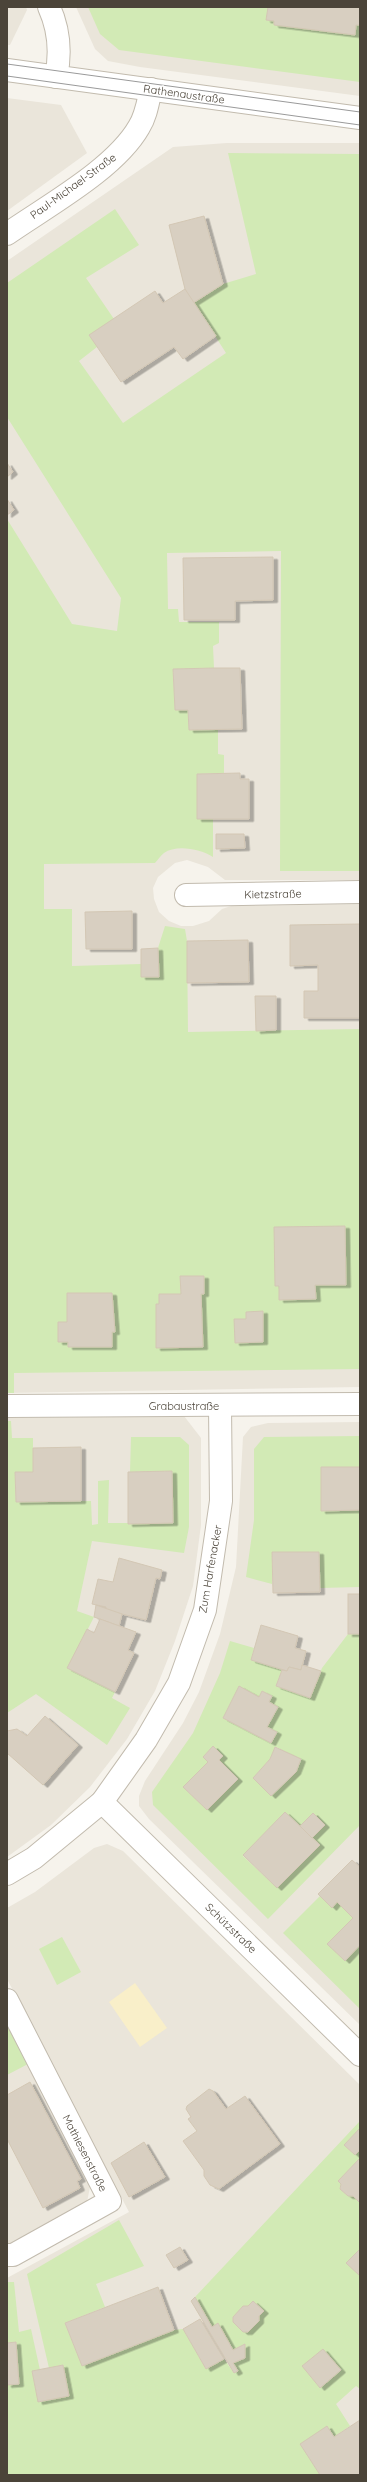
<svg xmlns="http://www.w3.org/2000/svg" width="367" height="2482" font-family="Quicksand,sans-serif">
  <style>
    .residential { fill: #eae5da }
    .green { fill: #d2eab5; fill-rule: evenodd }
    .sand { fill: #f9efc9 }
    .building { fill: #d8cfc1; stroke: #d3c7b4; filter: url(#shadow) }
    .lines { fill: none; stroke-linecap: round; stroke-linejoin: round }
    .street-casing { stroke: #c2bbae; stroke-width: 24 }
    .street { stroke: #fff; stroke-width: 22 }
    .tram { stroke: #9a9a9a; stroke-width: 1 }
    .labels { text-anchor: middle; stroke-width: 3; stroke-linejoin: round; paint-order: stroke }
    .street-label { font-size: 11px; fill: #4b4439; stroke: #fff }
  </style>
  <defs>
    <filter id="shadow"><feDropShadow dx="4.5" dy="2.5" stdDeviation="0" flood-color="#0004"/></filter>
  </defs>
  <rect width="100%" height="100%" fill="#f6f3ec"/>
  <g class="residential">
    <polygon points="7,7 26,7 27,10 10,45 7,45"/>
    <polygon points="76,7 360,7 360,96 140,67 108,61 95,49"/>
    <polygon points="7,98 61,105 87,153 7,211"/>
    <polygon points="227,143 360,143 360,880 225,880 208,867 187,860 175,863 158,877 153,888 154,899 159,912 169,921 181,926 193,926 209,921 222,909 231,906 360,904 360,1387 7,1393 7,261 173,147"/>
    <polygon points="184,1416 201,1438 201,1525 193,1586 175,1641 155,1691 127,1739 90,1787 51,1825 7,1857 7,1418"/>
    <polygon points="360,1422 360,2025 149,1819 139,1806 139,1796 145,1781 183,1723 199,1692 220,1634 236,1567 243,1437 251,1427 268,1423"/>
    <polygon points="107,1844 123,1851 360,2085 360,2475 7,2475 7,2278 129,2212 7,1979 7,1908 35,1892 94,1848"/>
    <polygon points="7,2017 91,2182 87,2202 7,2248"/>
  </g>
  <g class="green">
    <polygon points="88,7 360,7 360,82 119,50 100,34"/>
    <path d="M 228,153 L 360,154 L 360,871 L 280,871 L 281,551 L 167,553 L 168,609 L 178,609 L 179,622 L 219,622 L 219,643 L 213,646 L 214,668 L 173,670 L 175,710 L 188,710 L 189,730 L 218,730 L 218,754 L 224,755 L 224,773 L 197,774 L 197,819 L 213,819 L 213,857 C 201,849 176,844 164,853 C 160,856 158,860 155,863 L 44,864 L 44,909 L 72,909 L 72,966 L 141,964 L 142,977 L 159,977 L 158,948 L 165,926 L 185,929 L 187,941 L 188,1032 L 360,1029 L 360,1369 L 14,1373 L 14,1393 L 7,1393 L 7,519 L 72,624 L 117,631 L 121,598 L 7,417 L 7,283 L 115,209 L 139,245 L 86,278 L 114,319 L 97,347 L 79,361 L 123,423 L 226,353 L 194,303 L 223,284 L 256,274 ZM 180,1276 L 204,1276 L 204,1293 L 201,1294 L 202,1347 L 156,1347 L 156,1304 L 159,1304 L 159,1294 L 181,1294 ZM 67,1293 L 112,1293 L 115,1331 L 112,1332 L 112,1347 L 68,1347 L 68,1342 L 58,1342 L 58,1322 L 67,1322 Z"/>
    <polygon points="7,1421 11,1421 12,1438 33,1438 33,1472 15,1473 16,1502 91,1501 92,1525 98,1524 98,1481 109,1480 108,1523 173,1523 172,1471 130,1472 131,1437 180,1437 189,1445 189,1527 184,1553 92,1541 77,1611 94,1617 68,1668 115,1692 112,1698 130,1708 107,1745 36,1694 7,1713"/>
    <polygon points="360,1436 360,1467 321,1468 321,1511 360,1510 360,1587 320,1588 319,1552 272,1553 272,1584 246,1577 254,1520 254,1449 264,1437"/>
    <path d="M 348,1634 L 360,1634 L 360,1825 L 268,1919 L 153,1805 L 152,1792 L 193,1733 L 220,1673 L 230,1641 L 254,1648 L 251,1660 L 282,1670 L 276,1686 L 310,1698 L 322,1668 ZM 239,1687 L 259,1697 L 262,1691 L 272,1696 L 269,1702 L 278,1707 L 267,1727 L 277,1732 L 271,1743 L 223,1718 ZM 213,1746 L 223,1756 L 219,1760 L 238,1779 L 207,1810 L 183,1787 L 208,1762 L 203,1757 ZM 276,1747 L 301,1759 L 296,1772 L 271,1796 L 253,1778 L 270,1759 ZM 285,1812 L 300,1826 L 313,1813 L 325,1825 L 312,1838 L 320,1845 L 277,1888 L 243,1856 Z"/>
    <polygon points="320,1896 332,1907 337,1902 353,1918 327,1944 360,1945 360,2009 283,1933"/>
    <polygon points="62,1937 81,1972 57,1985 39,1949"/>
    <polygon points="7,2024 28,2064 7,2075"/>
    <polygon points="360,2121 360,2128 344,2145 355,2155 360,2150 360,2158 338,2181 341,2184 340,2189 348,2196 353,2196 360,2203 360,2249 347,2263 360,2276 360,2389 356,2386 336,2404 350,2426 334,2437 327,2426 320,2475 7,2475 7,2385 19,2384 16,2342 7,2343 7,2282 14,2282 19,2332 31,2329 40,2370 32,2372 39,2402 69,2395 63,2365 49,2368 27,2274 119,2220 144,2266 96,2284 105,2307 65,2323 82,2366 174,2330 183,2329 206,2369 224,2359 234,2373 238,2371 233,2363 245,2358 245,2344 233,2350 218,2324 212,2327 195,2297"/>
  </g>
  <polygon class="sand" points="135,1983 167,2028 140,2047 109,2002"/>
  <g class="building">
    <polygon points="268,7 360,7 360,25 356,25 355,35 274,25 274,21 266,20"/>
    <polygon points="204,216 223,284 193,303 185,289 169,225"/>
    <polygon points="185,289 216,336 183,359 174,347 121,382 89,335 155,291 163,303"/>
    <polygon points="7,463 13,472 7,477"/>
    <polygon points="7,499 14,510 7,515"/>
    <polygon points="273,557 273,600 235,601 235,620 184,620 183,558"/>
    <polygon points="214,668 240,668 242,729 189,730 188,710 175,710 173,669"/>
    <polygon points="240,773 240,779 249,779 249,819 197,819 197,774"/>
    <polygon points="216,834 244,834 245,848 216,849"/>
    <polygon points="132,911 132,949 86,949 85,912"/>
    <polygon points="360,924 360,1018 304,1018 304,991 318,991 318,965 290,966 290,925"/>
    <polygon points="248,940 249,982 187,983 187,941"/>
    <polygon points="158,948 159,977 141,977 141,949"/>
    <polygon points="255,996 276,996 276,1030 256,1031"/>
    <polygon points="345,1226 346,1285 315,1285 316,1299 279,1300 279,1286 275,1286 274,1227"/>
    <polygon points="180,1276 204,1276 204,1294 201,1294 203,1347 156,1348 156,1304 159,1304 159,1294 181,1294"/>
    <polygon points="67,1293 112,1293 115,1332 112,1332 112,1347 68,1347 68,1342 58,1342 58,1322 67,1322"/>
    <polygon points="263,1311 263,1342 235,1343 234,1319 246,1319 246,1312"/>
    <polygon points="81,1447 81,1501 16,1502 15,1472 33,1472 33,1448"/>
    <polygon points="321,1467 360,1467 360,1510 321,1511"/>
    <polygon points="172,1471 173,1523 128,1524 128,1472"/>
    <polygon points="272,1552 319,1552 320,1592 273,1593"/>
    <polygon points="119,1558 162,1570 160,1579 156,1578 146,1620 106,1610 106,1607 92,1604 98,1579 113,1582"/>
    <rect x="348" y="1594" width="12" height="40"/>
    <polygon points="96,1605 122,1614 119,1626 94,1617"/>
    <polygon points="100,1619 136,1632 128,1650 134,1653 115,1692 67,1668 87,1629 94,1633"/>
    <polygon points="261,1625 298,1636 295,1648 306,1651 301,1670 289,1667 287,1671 251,1660"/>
    <polygon points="302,1665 321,1671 310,1698 276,1686 282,1670 287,1671 289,1667 301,1670"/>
    <polygon points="239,1686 259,1697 262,1691 272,1696 269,1702 278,1707 267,1727 277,1732 271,1743 223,1718"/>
    <polygon points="45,1716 78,1745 43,1785 7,1753 7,1731 17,1729 27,1736"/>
    <polygon points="213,1746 223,1756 219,1760 238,1779 207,1810 183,1787 208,1762 203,1757"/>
    <polygon points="275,1747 301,1759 296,1772 271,1796 253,1778 270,1759"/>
    <polygon points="285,1812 320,1845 277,1888 243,1855"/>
    <polygon points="313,1813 325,1825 312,1838 300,1826"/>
    <polygon points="352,1860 360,1867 360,1945 345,1961 327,1944 353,1918 337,1902 332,1908 318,1894"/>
    <polygon points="30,2082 81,2179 77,2181 80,2188 43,2208 7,2139 7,2095"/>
    <polygon points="209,2089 213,2091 226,2109 245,2096 280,2144 219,2189 210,2185 204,2176 204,2170 183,2141 197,2131 188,2119 191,2117 186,2109 187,2106"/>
    <polygon points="360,2128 360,2150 355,2155 344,2145"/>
    <polygon points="144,2142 165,2177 129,2197 111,2163"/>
    <polygon points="360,2158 360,2203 353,2196 348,2196 340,2189 341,2184 338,2181"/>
    <polygon points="180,2247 188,2260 174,2268 166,2255"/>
    <polygon points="360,2249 360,2276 346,2263"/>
    <polygon points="158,2287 174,2330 82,2366 65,2323"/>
    <polygon points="195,2297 212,2327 218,2323 233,2350 245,2344 245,2358 233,2363 238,2371 234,2373 191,2301"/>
    <polygon points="253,2301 264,2311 259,2316 259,2321 248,2332 243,2332 233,2322 233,2317 243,2306 248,2306"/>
    <polygon points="200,2319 224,2359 206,2369 183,2329"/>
    <polygon points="16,2342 19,2384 7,2385 7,2343"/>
    <polygon points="323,2349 341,2370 320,2388 302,2366"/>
    <polygon points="63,2365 69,2396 38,2402 32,2371"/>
    <polygon points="360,2420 360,2475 320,2475 300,2444 327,2426 334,2437"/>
  </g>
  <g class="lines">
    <g class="street-casing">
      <g id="street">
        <path d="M 49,7 C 59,29 61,53 56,77"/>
        <polyline points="7,70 360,118"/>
        <path d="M 7,234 C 47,206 115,169 139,127 C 146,116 148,102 151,89"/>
        <polyline points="186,895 360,892"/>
        <polyline points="7,1406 360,1404"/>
        <polyline points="102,1802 360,2055"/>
        <polyline points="7,1874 34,1858 102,1802 146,1740 179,1683 205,1610 221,1501 220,1406"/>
        <polyline points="7,2000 110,2201 13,2255 7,2255"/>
      </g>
    </g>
    <use href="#street" class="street"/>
    <g class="tram">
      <polyline points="7,64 360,112"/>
      <polyline points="7,76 360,125"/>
    </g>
  </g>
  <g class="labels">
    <g class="street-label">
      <text transform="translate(184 94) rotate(8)" y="4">Rathenaustraße</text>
      <text transform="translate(73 186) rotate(-36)" y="4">Paul-Michael-Straße</text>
      <text transform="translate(273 894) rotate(-1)" y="4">Kietzstraße</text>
      <text x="184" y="1410">Grabaustraße</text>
      <text transform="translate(210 1569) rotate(-80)" y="4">Zum Harfenacker</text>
      <text transform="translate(231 1928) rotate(44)" y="4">Schützstraße</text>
      <text transform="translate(85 2153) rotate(63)" y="4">Mathiesenstraße</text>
    </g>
  </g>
  <rect width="367" height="2482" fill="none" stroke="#4b4439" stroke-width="16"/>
</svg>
